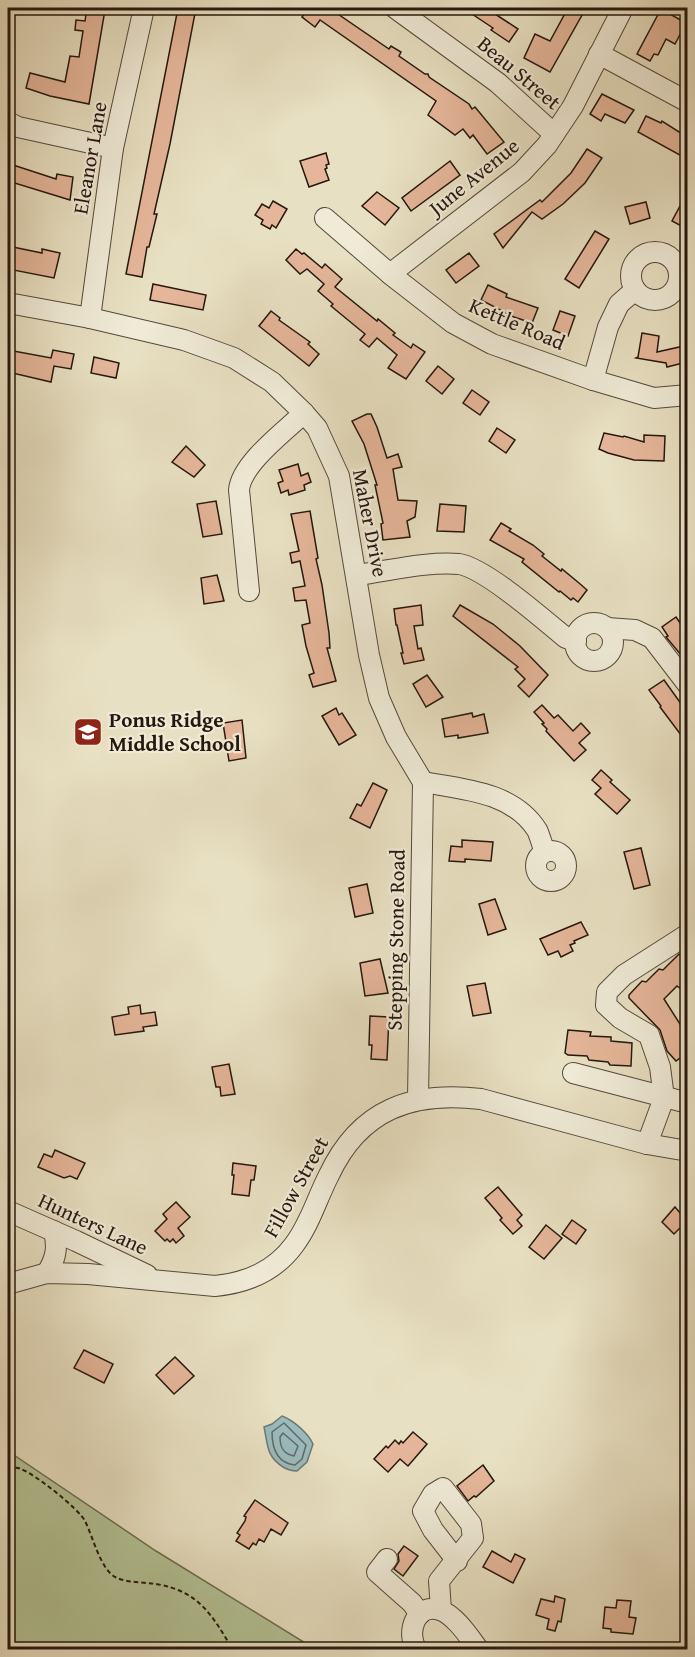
<svg xmlns="http://www.w3.org/2000/svg" width="695" height="1657" font-family="'Gentium Book Plus',serif">
  <style>
    .green { fill: #b3c395; stroke: #6c6d52; stroke-width: 1.5 }
    .water { fill: #9bbbbd; stroke: #6c7977; stroke-width: 1.5 }
    .lines { fill: none; stroke-linecap: round; stroke-linejoin: round }
    .shore { stroke: #606966; stroke-width: 1.5 }
    .building { fill: #e5b699; stroke: #26170e; stroke-width: 1.5 }
    .minor-casing { stroke: #56493b; stroke-width: 22 }
    .path { stroke: #26170e; stroke-width: 2; stroke-dasharray: 4.5 3; stroke-linecap: butt }
    .minor { stroke: #f0ebd7; stroke-width: 20 }
    .labels { text-anchor: middle; stroke-width: 4.5; stroke-linejoin: round; paint-order: stroke }
    .street-label { font-size: 21px; fill: #26170e; stroke: #f0ebd7 }
    .poi-label { font-size: 21px; font-weight: bold; fill: #26170e; stroke: #f0ebd7; text-anchor: start }
  </style>
  <rect width="100%" height="100%" fill="#e8e0c2"/>
  <filter id="stains"><feTurbulence type="fractalNoise" baseFrequency=".00333" numOctaves="4"/><feColorMatrix values="0 0 0 0 .2 0 0 0 0 .09 0 0 0 0 .02 0 0 0 .5 -.17"/></filter>
  <radialGradient id="worn" r=".72"><stop offset=".6" stop-color="#630" stop-opacity="0"/><stop offset="1" stop-color="#630" stop-opacity=".3"/></radialGradient>
  <polygon class="green" points="8,1451 156,1551 315,1649 8,1649"/>
  <path class="water" d="M 282,1416 C 293,1420 308,1433 313,1444 L 307,1462 L 297,1471 C 291,1471 288,1470 283,1467 C 266,1456 268,1445 264,1427 L 272,1424 Z"/>
  <g class="lines">
    <g class="shore">
      <path d="M 284,1423 L 306,1445 L 302,1459 L 295,1465 C 277,1463 272,1448 272,1432 Z"/>
      <path d="M 283,1433 L 298,1446 L 294,1456 C 283,1454 280,1447 280,1437 Z"/>
    </g>
  </g>
  <g class="building">
    <polygon points="87,8 105,10 89,104 50,96 26,88 30,73 65,82 70,56 79,57 83,31 75,30 76,20 85,21"/>
    <polygon points="178,8 196,8 170,144 154,214 157,214 149,247 147,247 142,277 126,274"/>
    <polygon points="309,8 329,8 389,49 391,46 401,52 399,56 425,74 428,74 429,77 469,104 472,109 475,107 504,142 487,154 473,135 470,138 463,129 455,135 428,115 436,101 320,20 315,27 302,17"/>
    <polygon points="463,8 486,8 518,29 509,42 491,30 493,28"/>
    <polygon points="568,8 586,8 550,72 524,58 535,34 550,41"/>
    <polygon points="661,9 686,23 675,44 666,39 658,55 654,54 650,61 637,54"/>
    <polygon points="602,94 634,110 625,123 605,114 601,121 590,114"/>
    <polygon points="646,116 661,123 662,121 687,137 687,159 638,132"/>
    <polygon points="587,149 602,158 585,183 563,204 542,219 532,212 503,248 494,234 540,200 542,202 571,173"/>
    <polygon points="326,153 329,164 326,165 327,168 325,169 329,180 309,187 300,161"/>
    <polygon points="450,161 460,175 411,211 402,198"/>
    <polygon points="10,164 56,179 57,174 73,177 70,200 8,181"/>
    <polygon points="377,192 399,208 385,225 362,206"/>
    <polygon points="687,193 687,229 672,221"/>
    <polygon points="273,201 287,209 276,228 272,225 270,229 261,224 263,220 255,215 262,204 269,208"/>
    <polygon points="646,202 650,218 630,224 625,207"/>
    <polygon points="595,231 609,239 579,288 565,279"/>
    <polygon points="8,246 42,253 42,249 60,253 54,278 8,269"/>
    <polygon points="296,249 302,254 304,253 322,268 325,264 342,279 335,287 377,321 378,319 395,333 393,335 411,348 413,344 425,352 406,379 388,368 397,355 377,338 369,347 360,340 365,334 331,306 333,304 318,291 324,284 307,269 300,274 286,260"/>
    <polygon points="469,253 479,266 456,283 446,270"/>
    <polygon points="153,284 206,295 203,310 150,300"/>
    <polygon points="488,285 507,294 506,297 538,308 532,323 514,317 481,300"/>
    <polygon points="271,311 280,318 279,320 310,342 308,344 319,354 309,366 259,326"/>
    <polygon points="560,311 575,316 568,336 553,330"/>
    <polygon points="642,333 659,336 657,352 684,346 687,362 667,367 666,363 636,358 638,357"/>
    <polygon points="8,350 51,358 53,350 74,354 71,369 54,366 51,382 8,372"/>
    <polygon points="94,357 119,363 116,378 91,373"/>
    <polygon points="438,366 454,379 442,394 426,381"/>
    <polygon points="472,390 489,402 480,415 463,403"/>
    <polygon points="367,414 371,414 377,427 387,458 398,454 402,467 393,469 398,500 417,501 415,517 407,521 410,537 383,540 381,524 383,523 375,485 377,485 364,444 352,421"/>
    <polygon points="497,428 515,440 506,453 489,441"/>
    <polygon points="604,433 623,437 624,436 644,442 644,435 665,436 664,461 634,460 608,453 599,449"/>
    <polygon points="186,446 205,465 194,477 172,462"/>
    <polygon points="298,464 301,476 308,473 311,482 304,485 305,490 289,495 288,490 281,493 278,483 283,481 279,470"/>
    <polygon points="216,501 222,534 203,537 197,504"/>
    <polygon points="440,504 466,506 464,532 437,531"/>
    <polygon points="310,511 318,558 316,559 322,585 329,633 330,648 327,648 336,681 313,687 309,675 314,673 306,646 302,625 310,623 306,600 295,601 293,588 305,586 300,561 292,563 290,553 299,551 291,514"/>
    <polygon points="501,523 511,529 509,531 533,545 544,554 542,556 561,571 562,569 579,583 587,590 578,602 573,598 571,600 560,591 559,592 522,562 524,559 490,540"/>
    <polygon points="217,575 224,601 204,604 201,578"/>
    <polygon points="421,605 423,625 414,626 418,649 421,648 424,660 404,664 401,653 403,653 397,625 396,625 394,609"/>
    <polygon points="460,605 493,624 520,646 548,675 529,697 518,686 525,679 515,669 518,667 453,616"/>
    <polygon points="676,617 687,633 687,662 666,637 668,636 662,627"/>
    <polygon points="427,675 443,697 426,707 413,684"/>
    <polygon points="664,680 687,712 687,743 660,707 661,706 649,690"/>
    <polygon points="542,705 554,718 558,715 573,731 581,723 590,733 579,743 586,750 574,761 546,731 547,729 542,724 544,723 534,712"/>
    <polygon points="336,708 339,715 342,713 356,735 339,745 322,716"/>
    <polygon points="472,713 473,717 484,714 488,733 458,738 458,735 445,737 442,719"/>
    <polygon points="242,720 246,758 229,761 223,723"/>
    <polygon points="601,770 612,780 610,782 630,800 617,814 595,794 601,788 592,780"/>
    <polygon points="373,783 387,790 370,828 350,818 357,804 361,806"/>
    <polygon points="462,840 493,842 491,861 465,859 465,862 449,861 451,846 462,847"/>
    <polygon points="641,848 650,885 634,889 624,852"/>
    <polygon points="367,884 373,913 355,917 349,888"/>
    <polygon points="495,899 506,929 488,935 479,904"/>
    <polygon points="581,922 588,935 574,941 575,943 570,945 573,951 561,957 558,951 548,955 540,939"/>
    <polygon points="679,954 687,962 687,981 681,989 677,986 664,999 687,1035 687,1053 676,1061 667,1051 660,1030 629,998 629,995 642,981 646,982 659,969 663,970"/>
    <polygon points="380,959 388,993 365,996 360,963"/>
    <polygon points="485,983 491,1013 473,1016 467,986"/>
    <polygon points="140,1005 141,1014 155,1012 157,1025 143,1027 144,1031 115,1035 112,1017 129,1014 128,1007"/>
    <polygon points="370,1016 389,1017 387,1060 371,1059 372,1045 369,1045"/>
    <polygon points="568,1030 591,1032 590,1036 611,1037 611,1041 632,1043 631,1066 610,1065 608,1062 589,1060 587,1056 568,1055 565,1053"/>
    <polygon points="229,1064 235,1094 221,1096 220,1087 216,1087 212,1067"/>
    <polygon points="55,1150 85,1163 77,1179 70,1176 64,1178 38,1167 44,1154 52,1157"/>
    <polygon points="233,1163 256,1166 254,1180 251,1180 249,1196 232,1194 234,1175 232,1175"/>
    <polygon points="498,1187 522,1215 517,1220 522,1226 513,1234 500,1220 502,1218 497,1212 485,1198"/>
    <polygon points="176,1202 190,1217 178,1228 184,1236 176,1243 173,1239 170,1242 167,1239 165,1241 155,1231 167,1219 163,1214"/>
    <polygon points="675,1207 687,1221 674,1234 662,1222"/>
    <polygon points="572,1220 586,1230 576,1244 562,1234"/>
    <polygon points="546,1225 562,1238 544,1259 529,1247"/>
    <polygon points="84,1350 113,1364 104,1383 74,1368"/>
    <polygon points="175,1357 194,1376 174,1394 156,1375"/>
    <polygon points="413,1432 427,1444 408,1466 400,1459 388,1472 374,1459 386,1446 388,1448 395,1440 399,1444 401,1441 403,1443"/>
    <polygon points="483,1465 494,1481 476,1497 474,1496 468,1501 457,1486"/>
    <polygon points="255,1500 288,1523 281,1535 271,1529 264,1542 259,1539 256,1545 253,1543 249,1549 236,1541 240,1535 237,1533 245,1521 246,1517 244,1516"/>
    <polygon points="404,1546 418,1556 403,1576 394,1569 399,1561 398,1554"/>
    <polygon points="492,1551 511,1562 515,1554 525,1559 513,1583 483,1567"/>
    <polygon points="555,1596 565,1599 561,1622 558,1621 555,1631 547,1629 549,1619 536,1615 541,1599 554,1602"/>
    <polygon points="617,1600 631,1601 629,1617 636,1618 633,1634 611,1632 611,1629 603,1628 605,1607 616,1608"/>
  </g>
  <g class="lines">
    <g class="minor-casing">
      <g id="minor">
        <polyline points="395,8 498,83 554,134"/>
        <polyline points="599,54 688,102"/>
        <polyline points="8,122 18,127 113,148"/>
        <polyline points="325,218 390,274 453,323 492,344 593,380 654,398 688,395"/>
        <circle cx="655" cy="276" r="24"/>
        <polyline points="390,274 522,172 547,145 573,106 623,8"/>
        <polyline points="8,303 90,318 184,340 234,358 272,382 304,413 317,428 339,476 369,655 379,698 396,737 423,782"/>
        <polyline points="90,318 113,148 144,8"/>
        <polyline points="593,380 608,327 619,304 635,290"/>
        <path d="M 357,575 C 389,571 428,561 459,564 C 485,568 543,619 566,638 L 576,641"/>
        <path d="M 249,591 L 239,490 C 241,464 285,431 304,413"/>
        <circle cx="594" cy="642" r="19"/>
        <polyline points="607,628 635,630 652,638 688,685"/>
        <path d="M 423,782 C 463,789 513,792 537,830 C 540,836 542,845 545,852"/>
        <circle cx="551" cy="866" r="15"/>
        <polyline points="573,1073 688,1103"/>
        <polyline points="418,1099 423,782"/>
        <polyline points="647,1144 664,1098 660,1067 649,1035 620,1018 606,1005 607,992 624,975 688,934"/>
        <polyline points="8,1211 76,1241 147,1275"/>
        <path d="M 47,1273 C 56,1258 58,1248 54,1231"/>
        <path d="M 8,1284 L 47,1273 L 88,1274 L 215,1286 C 246,1283 275,1271 294,1245 C 310,1224 317,1198 329,1175 C 360,1109 412,1091 481,1099 L 647,1144 L 688,1151"/>
        <polyline points="387,1559 377,1572 412,1603 420,1614"/>
        <polyline points="441,1610 439,1581 473,1538 471,1524 443,1488 433,1494 423,1511 433,1530 457,1561"/>
        <path d="M 417,1650 C 405,1633 416,1602 440,1610 C 456,1616 469,1637 479,1650"/>
      </g>
    </g>
    <path class="path" d="M 8,1468 C 12,1468 17,1467 21,1469 C 36,1475 78,1508 85,1521 C 93,1537 100,1568 115,1577 C 127,1583 143,1582 156,1584 C 199,1591 212,1615 233,1650"/>
    <use href="#minor" class="minor"/>
  </g>
  <defs>
    <g id="school-square" transform="scale(1.5)"><rect x="-9" y="-9" width="18" height="18" rx="4" fill="#8f2418" stroke="#f0ebd7"/><path d="M0-5L7-2L0 1L-7-2ZM-4 1L0 2.5L4 1V4Q0 6-4 4Z" fill="#fff"/></g>
  </defs>
  <g fill-rule="evenodd">
    <use href="#school-square" x="88" y="732"/>
  </g>
  <g class="labels">
    <g class="street-label">
      <text transform="translate(519 73) rotate(40)" y="7">Beau Street</text>
      <text transform="translate(90 158) rotate(-80)" y="7">Eleanor Lane</text>
      <text transform="translate(474 177) rotate(-39)" y="7">June Avenue</text>
      <text transform="translate(517 324) rotate(23)" y="7">Kettle Road</text>
      <text transform="translate(370 523) rotate(79)" y="7">Maher Drive</text>
      <text transform="translate(396 940) rotate(-89)" y="7">Stepping Stone Road</text>
      <text transform="translate(296 1187) rotate(-61)" y="7">Fillow Street</text>
      <text transform="translate(93 1224) rotate(25)" y="7">Hunters Lane</text>
    </g>
    <g class="poi-label">
      <text x="109" y="727">Ponus Ridge<tspan x="109" dy="24">Middle School</tspan></text>
    </g>
  </g>
  <rect width="695" height="1657" fill="none" stroke="#e8e0c2" stroke-width="30"/>
  <rect x="9" y="9" width="677" height="1639" fill="none" stroke="#26170e" stroke-width="3"/>
  <rect x="15" y="15" width="665" height="1627" fill="none" stroke="#26170e" stroke-width="1.5"/>
  <rect width="100%" height="100%" filter="url(#stains)"/>
  <rect width="100%" height="100%" fill="url(#worn)"/>
</svg>
